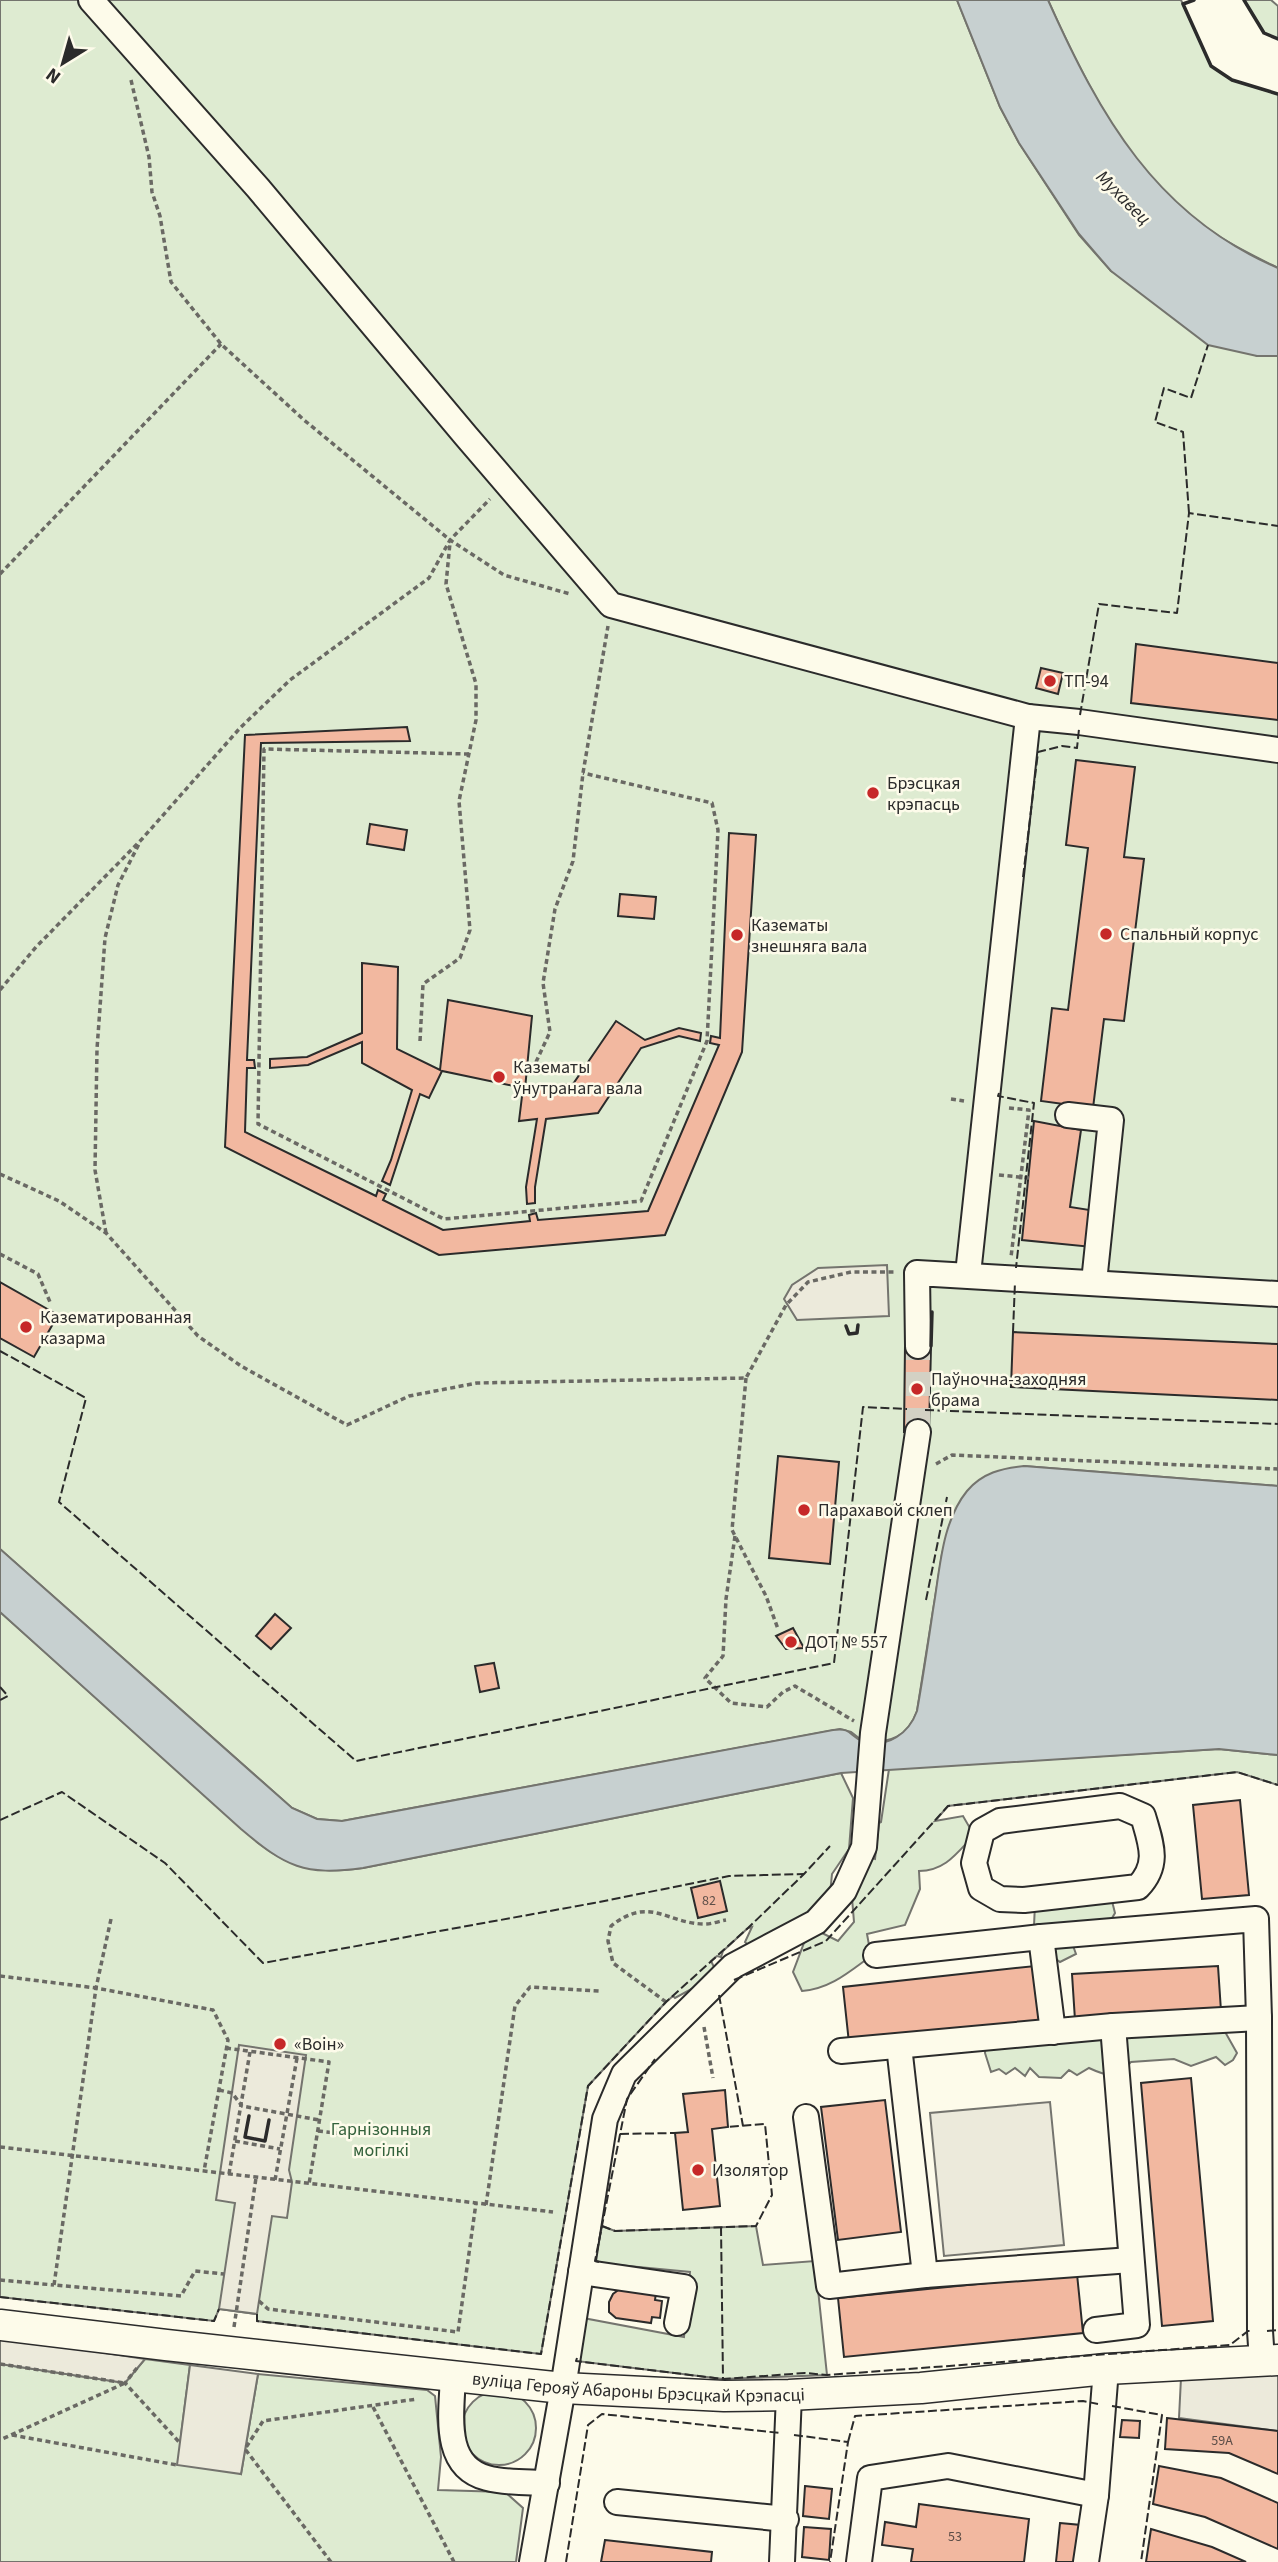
<svg xmlns="http://www.w3.org/2000/svg" width="1278" height="2562" font-family="'Source Sans 3',sans-serif">
  <style>
    .green { fill: #deebd1; stroke: #74746e; stroke-width: 2 }
    .parking { fill: #eceadb; stroke: #74746e; stroke-width: 2 }
    .water { fill: #c7d0d0; stroke: #74746e; stroke-width: 2 }
    .building { fill: #f2b8a0; stroke: #2b2b2b; stroke-width: 2 }
    .lines { fill: none; stroke-linecap: round; stroke-linejoin: round }
    .minor-tunnel { stroke: #d3d1c4; stroke-width: 24; stroke-dasharray: 24 12; stroke-linecap: butt }
    .minor-casing { stroke: #2b2b2b; stroke-width: 28 }
    .major-casing { stroke: #2b2b2b; stroke-width: 33 }
    .path { stroke: #6a6964; stroke-width: 3.5; stroke-dasharray: 5 3.5; stroke-linecap: butt }
    .minor { stroke: #fdfbea; stroke-width: 24 }
    .major { stroke: #fdfbea; stroke-width: 30 }
    .fence { stroke: #2b2b2b; stroke-width: 2; stroke-dasharray: 9 3.5; stroke-linecap: butt }
    .wall { stroke: #2b2b2b; stroke-width: 3.5 }
    .poi-dot { fill: #c62828; stroke: #fdfbea; stroke-width: 2.5 }
    .labels { text-anchor: middle; stroke-width: 5; stroke-linejoin: round; paint-order: stroke }
    .number-label { font-size: 14px; fill: #5d4e48 }
    .poi-label { font-size: 18px; fill: #2b2b2b; stroke: #fdfbea; text-anchor: start }
    .park-label { font-size: 18px; fill: #34623c; stroke: #fdfbea }
    .street-label { font-size: 18px; fill: #2b2b2b; stroke: #fdfbea }
    .water-label { font-size: 19px; font-style: italic; fill: #2b2b2b; stroke: #fdfbea }
  </style>
  <rect width="100%" height="100%" fill="#fdfbea"/>
  <g class="green">
    <path d="M 0,0 L 957,0 L 1000,107 L 1019,143 L 1079,235 L 1111,271 L 1257,356 L 1278,356 L 1278,1486 L 1024,1466 L 951,1521 L 942,1554 L 917,1711 C 908,1737 890,1743 864,1742 L 851,1732 L 840,1729 L 342,1821 L 317,1819 L 292,1808 L 0,1549 Z"/>
    <path d="M 1048,0 L 1181,0 L 1211,66 L 1232,80 L 1278,94 L 1278,268 C 1252,255 1227,243 1204,226 C 1128,170 1085,83 1048,0 Z"/>
    <polygon points="1244,0 1271,0 1278,6 1278,39 1264,33"/>
    <path d="M 0,1612 L 258,1843 C 293,1870 319,1874 363,1868 L 841,1773 L 853,1798 L 849,1849 L 832,1874 L 830,1894 L 809,1918 L 751,1948 L 745,1942 L 752,1927 L 748,1928 L 723,1951 L 721,1957 L 717,1956 L 711,1961 L 715,1969 L 699,1985 L 675,1998 L 673,1996 L 666,2002 L 588,2086 L 541,2354 L 257,2321 L 257,2314 L 219,2309 L 214,2321 L 0,2297 Z"/>
    <path d="M 1219,1749 L 1278,1755 L 1278,1785 L 1237,1772 L 948,1806 L 935,1821 L 963,1816 L 974,1835 C 957,1853 945,1871 919,1871 L 920,1889 L 905,1925 L 867,1934 L 871,1956 C 849,1972 830,1989 802,1991 L 793,1972 L 804,1943 L 820,1932 L 838,1941 L 854,1922 L 852,1898 L 872,1858 L 875,1859 L 879,1823 L 881,1822 L 889,1769 Z"/>
    <polygon points="1111,1897 1115,1913 1109,1923 1068,1932 1076,1954 1060,1962 1052,1956 1034,1926 1035,1904"/>
    <path d="M 1224,2030 L 1237,2053 L 1233,2060 L 1225,2065 L 1216,2057 L 1191,2066 L 1174,2059 L 1131,2062 C 1118,2079 1108,2077 1089,2068 L 1077,2075 L 1069,2070 L 1061,2078 L 1039,2077 L 1030,2068 L 1025,2076 L 1015,2068 L 1006,2074 L 999,2069 L 991,2072 L 985,2053 L 986,2044 L 1095,2035 L 1103,2041 L 1128,2034 Z"/>
    <polygon points="602,2226 615,2231 756,2226 763,2265 815,2261 827,2375 723,2379 576,2361 583,2318 684,2337 690,2272 607,2264 595,2261"/>
    <polygon points="145,2359 190,2365 180,2443 241,2474 258,2374 427,2390 435,2396 441,2457 438,2490 505,2492 523,2508 516,2562 0,2562 0,2364 125,2383"/>
    <circle cx="499" cy="2428" r="37"/>
  </g>
  <g class="parking">
    <polygon points="887,1265 889,1316 797,1320 784,1299 792,1285 818,1268"/>
    <polygon points="239,2045 306,2055 289,2170 292,2182 287,2218 272,2216 257,2314 219,2309 235,2203 216,2200"/>
    <polygon points="1050,2102 1064,2245 944,2256 930,2113"/>
    <polygon points="0,2337 145,2359 125,2383 0,2364"/>
    <polygon points="190,2365 258,2374 241,2474 177,2465"/>
    <polygon points="1278,2373 1278,2431 1179,2418 1181,2378"/>
  </g>
  <g class="water">
    <path d="M 957,0 L 1048,0 C 1100,116 1156,216 1278,268 L 1278,356 L 1257,356 L 1208,345 L 1111,271 L 1079,234 L 1019,143 L 1000,107 Z"/>
    <path d="M 1024,1466 L 1278,1486 L 1278,1755 L 1219,1749 L 841,1773 L 363,1868 C 304,1876 286,1867 241,1829 L 0,1612 L 0,1549 L 292,1808 L 317,1819 L 342,1821 L 833,1730 C 853,1727 849,1737 863,1741 C 888,1749 909,1733 917,1711 C 923,1677 928,1644 933,1610 C 940,1571 941,1523 967,1491 C 982,1473 1002,1468 1024,1466 Z"/>
  </g>
  <g class="building">
    <polygon points="1136,644 1278,663 1278,720 1131,703"/>
    <polygon points="1041,668 1063,673 1058,694 1036,688"/>
    <polygon points="407,727 410,741 261,743 247,1060 254,1060 255,1068 247,1068 245,1132 376,1196 378,1190 386,1194 383,1200 443,1230 530,1221 529,1215 536,1213 538,1220 648,1211 719,1045 710,1043 711,1036 720,1038 729,833 756,835 742,1052 665,1235 439,1255 225,1147 245,735"/>
    <polygon points="1076,760 1135,767 1124,857 1144,859 1124,1021 1104,1019 1093,1108 1041,1101 1052,1008 1068,1010 1088,848 1066,845"/>
    <polygon points="370,824 407,830 404,850 367,844"/>
    <polygon points="620,894 656,897 654,919 618,916"/>
    <polygon points="362,963 398,967 397,1049 440,1070 448,1000 532,1016 525,1089 573,1084 616,1021 645,1040 679,1028 701,1033 700,1041 679,1036 641,1048 598,1113 546,1119 535,1187 535,1203 527,1204 526,1187 537,1119 519,1121 523,1088 442,1071 429,1098 420,1094 390,1185 382,1181 391,1160 412,1090 362,1063 362,1042 308,1065 270,1068 270,1059 307,1057 362,1033"/>
    <polygon points="1034,1121 1081,1130 1070,1207 1096,1211 1092,1247 1022,1240"/>
    <polygon points="0,1282 58,1315 34,1357 0,1338"/>
    <polygon points="1013,1332 1278,1344 1278,1400 1011,1387"/>
    <polygon points="905,1346 931,1346 929,1433 904,1432"/>
    <polygon points="778,1456 839,1462 830,1564 769,1558"/>
    <polygon points="275,1614 291,1628 271,1649 256,1636"/>
    <polygon points="793,1628 804,1648 786,1649 776,1636"/>
    <polygon points="494,1663 499,1688 480,1692 475,1666"/>
    <polygon points="1240,1800 1249,1895 1202,1899 1193,1805"/>
    <polygon points="720,1881 727,1911 698,1918 691,1888"/>
    <polygon points="1035,1966 1041,2021 849,2043 843,1987"/>
    <polygon points="1218,1966 1221,2011 1075,2020 1072,1974"/>
    <polygon points="1191,2078 1213,2321 1162,2326 1141,2083"/>
    <polygon points="725,2090 728,2127 712,2129 720,2206 683,2210 675,2133 688,2132 683,2094"/>
    <polygon points="885,2100 901,2232 838,2240 821,2107"/>
    <polygon points="1077,2274 1083,2333 844,2357 838,2298"/>
    <polygon points="621,2288 656,2293 655,2300 662,2301 660,2318 652,2317 651,2323 616,2318 609,2312 609,2302 613,2294"/>
    <polygon points="1167,2418 1278,2431 1278,2474 1229,2453 1165,2449"/>
    <polygon points="1122,2420 1140,2421 1139,2438 1120,2437"/>
    <polygon points="1159,2466 1221,2478 1278,2503 1278,2549 1205,2517 1153,2504"/>
    <polygon points="805,2486 832,2489 829,2519 803,2516"/>
    <polygon points="919,2504 1029,2519 1024,2562 911,2562 913,2549 882,2545 885,2522 916,2527"/>
    <polygon points="1060,2523 1081,2525 1076,2562 1056,2562"/>
    <polygon points="804,2527 831,2529 829,2560 802,2557"/>
    <polygon points="1151,2529 1212,2547 1246,2562 1146,2562"/>
    <polygon points="605,2540 712,2552 711,2562 601,2562"/>
  </g>
  <g class="lines">
    <polyline class="minor-tunnel" points="918,1432 918,1346"/>
    <g class="minor-casing">
      <g id="minor">
        <polyline points="91,0 258,188 466,436 611,605 1028,717 1079,722 1278,750"/>
        <polyline points="1068,1115 1111,1120 1094,1282"/>
        <polyline points="968,1274 1028,717"/>
        <polyline points="918,1346 917,1273 1278,1294"/>
        <path d="M 1120,1806 L 1143,1816 C 1151,1844 1160,1864 1138,1887 L 1024,1900 L 1000,1899 L 981,1888 L 974,1863 L 982,1831 L 1000,1821 Z"/>
        <polyline points="1041,1937 1053,2032"/>
        <polyline points="876,1955 1041,1937 1256,1919 1259,2018 1260,2331 1262,2361"/>
        <polyline points="899,2046 925,2275"/>
        <polyline points="841,2051 1113,2026 1259,2018"/>
        <polyline points="806,2117 829,2286 925,2275 1131,2260"/>
        <polyline points="581,2272 684,2287 677,2323"/>
        <polyline points="1096,2330 1137,2325 1113,2026"/>
        <path d="M 453,2375 C 452,2411 441,2466 487,2478 C 505,2483 527,2482 547,2483"/>
        <polyline points="617,2502 786,2519"/>
        <polyline points="532,2562 563,2388 605,2119 624,2074 733,1966 816,1922 844,1891 864,1847 873,1733 918,1432"/>
        <polyline points="782,2562 789,2395"/>
        <polyline points="859,2562 870,2478 948,2466 1096,2495"/>
        <polyline points="1086,2562 1096,2495 1106,2369"/>
      </g>
    </g>
    <g class="major-casing">
      <g id="major">
        <path id="s1" d="M 0,2325 L 166,2345 L 563,2388 L 724,2396 L 789,2395 L 921,2388 L 1106,2369 L 1278,2360"/>
      </g>
    </g>
    <g class="path">
      <polyline points="131,80 149,157 152,192 160,216 171,282 221,344 304,420 450,540 504,575 570,594"/>
      <polyline points="0,574 221,344"/>
      <polyline points="469,754 264,749 258,1124 444,1219 641,1201 707,1041 718,830 712,803 583,773"/>
      <polyline points="0,990 36,947 142,839 240,728 290,680 429,578 450,540 490,499"/>
      <polyline points="420,1041 423,984 460,958 470,930 459,801 476,720 476,684 446,584 450,543"/>
      <polyline points="536,1062 550,1032 543,983 555,909 573,861 583,773 608,626"/>
      <polyline points="951,1099 964,1101"/>
      <polyline points="1009,1108 1029,1110 1011,1257"/>
      <polyline points="0,1174 59,1201 106,1233 198,1336 241,1366 347,1425 409,1396 477,1383 746,1378 786,1305 808,1282 851,1272 896,1272"/>
      <polyline points="999,1175 1029,1178"/>
      <polyline points="106,1233 95,1170 97,1049 105,938 118,885 139,844"/>
      <polyline points="0,1254 38,1274 50,1302"/>
      <polyline points="746,1378 732,1530 766,1596 778,1629"/>
      <polyline points="936,1464 952,1455 1278,1469"/>
      <polyline points="735,1536 726,1599 723,1656 705,1678 731,1703 767,1707 783,1692 795,1686 854,1721"/>
      <polyline points="111,1919 96,1988 54,2285 181,2296 195,2271 224,2274"/>
      <polyline points="0,1976 96,1988 213,2010 228,2040 204,2171"/>
      <path d="M 666,2002 L 613,1963 L 608,1941 L 611,1926 C 650,1895 667,1924 705,1924 C 712,1924 720,1921 726,1920"/>
      <polyline points="704,2027 713,2078"/>
      <polyline points="226,2048 329,2062 309,2184"/>
      <polyline points="219,2090 232,2093 242,2106 319,2120"/>
      <polyline points="318,2131 345,2134 346,2128"/>
      <polyline points="235,2141 280,2149"/>
      <polyline points="0,2147 553,2212"/>
      <polyline points="229,2174 250,2052"/>
      <polyline points="275,2180 297,2058"/>
      <polyline points="486,2205 515,2006 530,1987 600,1991"/>
      <polyline points="0,2280 54,2285"/>
      <polyline points="259,2301 268,2309 458,2332 476,2203"/>
      <polyline points="234,2327 256,2178"/>
      <polyline points="0,2364 125,2383 0,2440"/>
      <polyline points="137,2368 125,2383 180,2443"/>
      <polyline points="373,2407 454,2562"/>
      <polyline points="12,2435 177,2465"/>
      <polyline points="331,2562 245,2449 263,2421 417,2399"/>
    </g>
    <use href="#minor" class="minor"/>
    <use href="#major" class="major"/>
    <g class="fence">
      <polyline points="1189,513 1183,432 1155,422 1164,388 1191,398 1208,345"/>
      <polyline points="1080,715 1099,604 1177,613 1189,513 1278,526"/>
      <polyline points="1023,877 1038,752 1062,746 1077,748 1079,729"/>
      <polyline points="999,1093 998,1096 1034,1103 1016,1268"/>
      <polyline points="1013,1332 1015,1282"/>
      <polyline points="0,1351 86,1398 59,1502 356,1761 834,1663 863,1407 907,1409"/>
      <polyline points="925,1410 1278,1424"/>
      <polyline points="926,1600 947,1497"/>
      <polyline points="0,1687 8,1696 0,1700"/>
      <polyline points="0,1820 62,1792 165,1863 263,1963 594,1903 729,1876 804,1874"/>
      <polyline points="734,1980 826,1941 948,1806 1237,1772 1278,1785"/>
      <polyline points="719,1995 743,2126"/>
      <polyline points="620,2134 675,2133"/>
      <polyline points="602,2226 615,2231 756,2226 772,2195 765,2124 728,2127"/>
      <polyline points="721,2227 723,2379"/>
      <polyline points="599,2262 595,2261 627,2099 655,2059"/>
      <polyline points="0,2297 214,2321 219,2309"/>
      <polyline points="257,2314 257,2321 541,2354 588,2086 666,2002 748,1928 804,1874 830,1846"/>
      <polyline points="1267,2331 1278,2330"/>
      <polyline points="577,2358 576,2361 723,2379 805,2373 827,2375 1230,2345 1248,2331 1253,2331"/>
      <polyline points="1112,2406 1162,2415 1141,2562"/>
      <polyline points="794,2435 848,2442 830,2562"/>
      <polyline points="848,2442 855,2416 1083,2401 1098,2404"/>
      <polyline points="566,2562 588,2425 602,2414 780,2433"/>
    </g>
    <g class="wall">
      <polyline points="1194,0 1183,4 1211,66 1232,80 1278,94"/>
      <polyline points="1244,0 1264,33 1278,39"/>
      <polyline points="846,1326 849,1334 857,1333 858,1325"/>
      <polyline points="931,1346 932,1312"/>
      <polyline points="249,2116 245,2137 265,2141 269,2120"/>
    </g>
  </g>
  <g class="poi-dot">
    <circle cx="1050" cy="681" r="7"/>
    <circle cx="873" cy="793" r="7"/>
    <circle cx="1106" cy="934" r="7"/>
    <circle cx="737" cy="935" r="7"/>
    <circle cx="499" cy="1077" r="7"/>
    <circle cx="26" cy="1327" r="7"/>
    <circle cx="917" cy="1389" r="7"/>
    <circle cx="804" cy="1510" r="7"/>
    <circle cx="791" cy="1642" r="7"/>
    <circle cx="280" cy="2044" r="7"/>
    <circle cx="698" cy="2170" r="7"/>
  </g>
  <g class="labels">
    <g class="number-label">
      <text x="709" y="1905">82</text>
      <text x="1222" y="2445">59А</text>
      <text x="955" y="2541">53</text>
    </g>
    <g class="poi-label">
      <text x="1064" y="687">ТП-94</text>
      <text x="887" y="789">Брэсцкая<tspan x="887" dy="21">крэпасць</tspan></text>
      <text x="751" y="931">Казематы<tspan x="751" dy="21">знешняга вала</tspan></text>
      <text x="1120" y="940">Спальный корпус</text>
      <text x="513" y="1073">Казематы<tspan x="513" dy="21">ўнутранага вала</tspan></text>
      <text x="40" y="1323">Казематированная<tspan x="40" dy="21">казарма</tspan></text>
      <text x="931" y="1385">Паўночна-заходняя<tspan x="931" dy="21">брама</tspan></text>
      <text x="818" y="1516">Парахавой склеп</text>
      <text x="805" y="1648">ДОТ № 557</text>
      <text x="294" y="2050">«Воін»</text>
      <text x="712" y="2176">Изолятор</text>
    </g>
    <g class="park-label">
      <text x="381" y="2135">Гарнізонныя<tspan x="381" dy="21">могілкі</tspan></text>
    </g>
    <g class="street-label">
      <text dy="6" stroke="none"><textPath href="#s1" startOffset="642">вуліца Герояў Абароны Брэсцкай Крэпасці</textPath></text>
    </g>
    <g class="water-label">
      <text transform="translate(1124 197) rotate(45)" y="7">Мухавец</text>
    </g>
  </g>
  <g transform="translate(63 63) rotate(217)" stroke="#fdfbea" stroke-width="5" paint-order="stroke">
  <path d="M0-5L12 26L0 18L-12 26Z" fill="#2b2b2b"/>
  <text y="-10" font-size="19" font-weight="bold" text-anchor="middle" fill="#2b2b2b">N</text>
  </g>
</svg>
